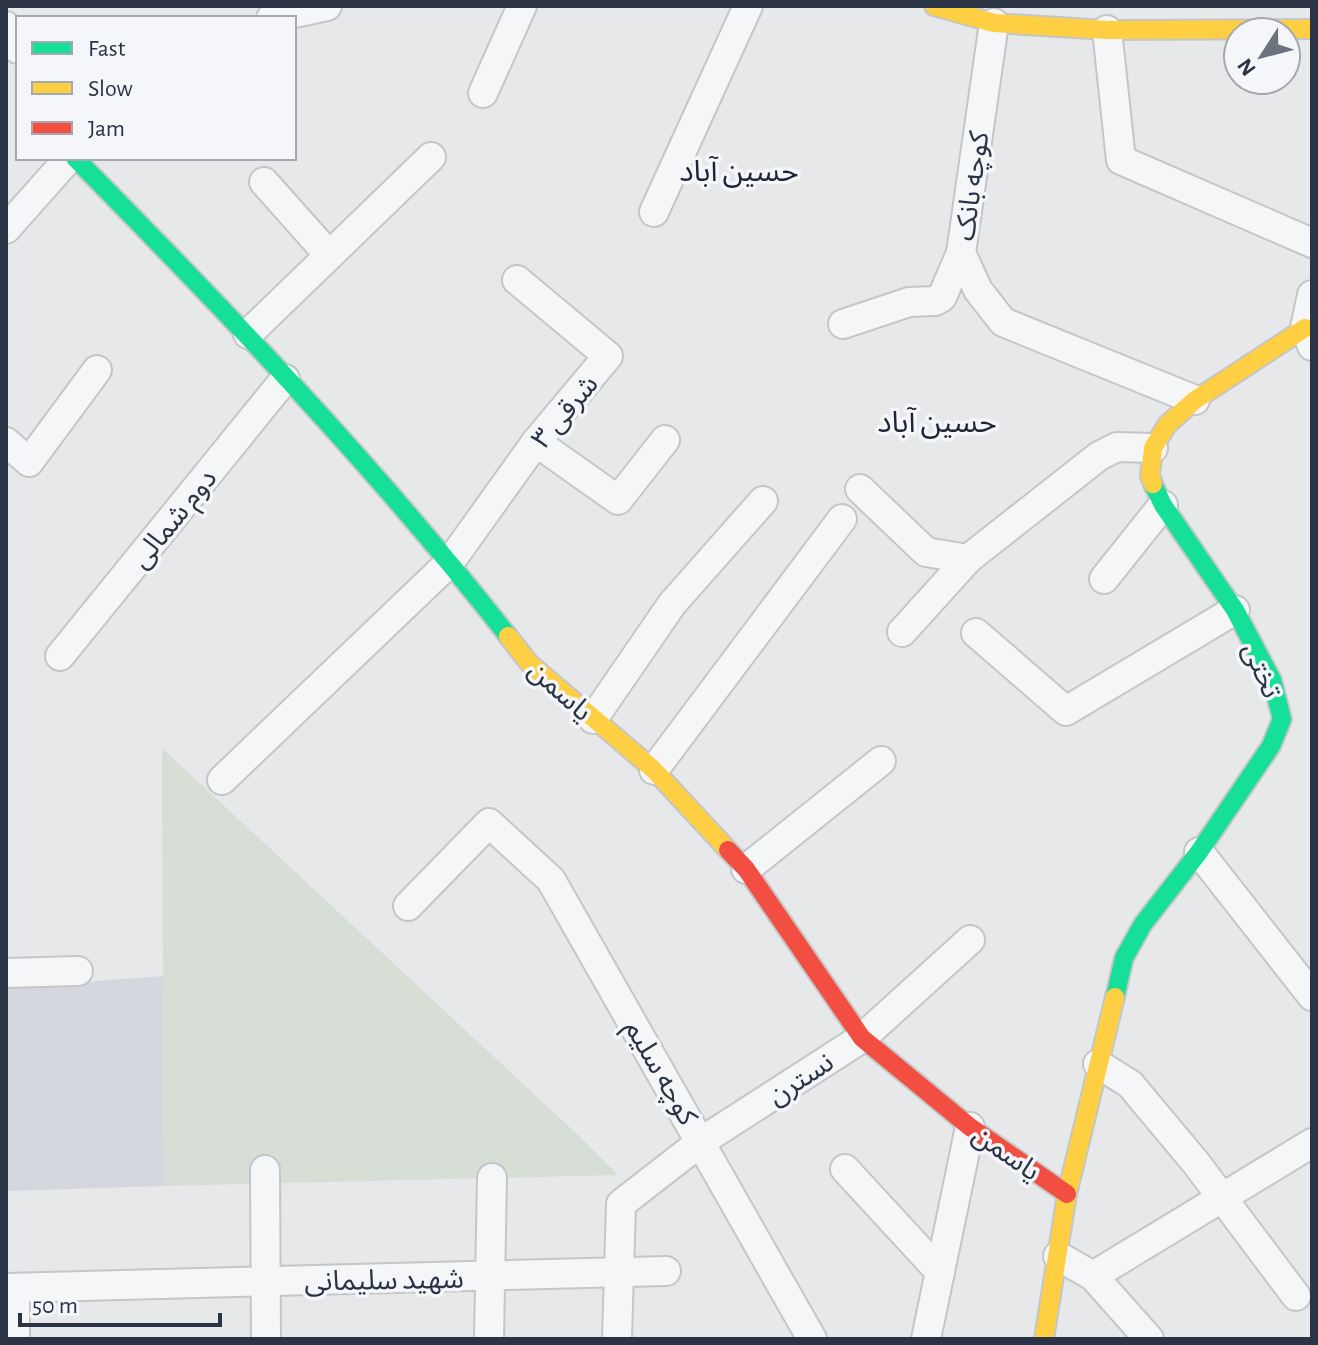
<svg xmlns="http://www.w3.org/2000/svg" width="1318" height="1345" font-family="'Alegreya Sans','Noto Sans Arabic',sans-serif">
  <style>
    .built { fill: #d4d7dd }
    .green { fill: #d6ded6 }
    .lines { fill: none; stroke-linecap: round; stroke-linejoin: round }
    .street-casing { stroke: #c4c6c8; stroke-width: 32 }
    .fast-casing { stroke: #c4c6c8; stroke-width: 22 }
    .slow-casing { stroke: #c4c6c8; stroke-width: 22 }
    .jam-casing { stroke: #c4c6c8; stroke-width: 22 }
    .street { stroke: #f5f6f7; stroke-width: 28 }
    .fast { stroke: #16e098; stroke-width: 18 }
    .slow { stroke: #ffcf43; stroke-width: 18 }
    .jam { stroke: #f24e42; stroke-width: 18 }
    .labels { text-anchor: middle; stroke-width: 7; stroke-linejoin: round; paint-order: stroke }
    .street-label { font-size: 28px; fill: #2b3445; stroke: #f4f6f9 }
    .neighbourhood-label { font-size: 30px; fill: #1d2536; stroke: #f4f6f9 }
  </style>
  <rect width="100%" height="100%" fill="#e6e8ea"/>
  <polygon class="built" points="163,976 164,1186 6,1191 6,988"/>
  <polygon class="green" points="162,748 579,1136 618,1175 164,1186"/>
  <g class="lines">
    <g class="street-casing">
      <g id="street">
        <polyline points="271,18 327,6"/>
        <polyline points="994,23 961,253 978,290 1003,322 1195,400"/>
        <polyline points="6,26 18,49"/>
        <polyline points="1107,30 1121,160 1312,243"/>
        <polyline points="483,93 522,6"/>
        <polyline points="264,182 329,255"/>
        <polyline points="654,212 748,6"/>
        <polyline points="6,229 69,158"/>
        <polyline points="843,324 909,302 935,301 942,297 961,253"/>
        <polyline points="248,334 431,157"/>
        <polyline points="1312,346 1305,328 1312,295"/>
        <polyline points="6,442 29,462 97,370"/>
        <polyline points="536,442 618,500 665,440"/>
        <polyline points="860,489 926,552 968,559 1099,456 1117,447 1153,448"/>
        <polyline points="1104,579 1163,505"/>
        <polyline points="902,632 968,559"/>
        <polyline points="976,633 1066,711 1235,610"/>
        <polyline points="60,656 285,379"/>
        <polyline points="593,719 672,604 763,501"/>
        <polyline points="654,770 842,519"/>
        <polyline points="222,780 450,562 536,442 608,356 517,280"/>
        <polyline points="1199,852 1312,996"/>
        <polyline points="746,869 881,761"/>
        <polyline points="408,906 489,823 551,880 812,1339"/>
        <polyline points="6,973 78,971"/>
        <polyline points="1098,1064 1130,1084 1196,1163 1296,1296"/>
        <polyline points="845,1169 940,1272"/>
        <polyline points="265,1170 266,1339"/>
        <polyline points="1058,1256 1093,1276 1149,1339"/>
        <polyline points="1093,1276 1312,1143"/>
        <polyline points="6,1288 666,1271"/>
        <polyline points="15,1339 15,1288"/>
        <polyline points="489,1339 492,1178"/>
        <polyline points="617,1339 621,1204 702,1141 862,1038 970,940"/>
        <polyline points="926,1339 970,1127"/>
      </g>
    </g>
    <g class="fast-casing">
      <g id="fast">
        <path d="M 75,158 C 226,311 375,466 508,636"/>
        <polyline points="1115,997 1124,958 1143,924 1199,852 1271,746 1282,719 1272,680 1235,610 1163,505 1153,484"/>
      </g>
    </g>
    <g class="slow-casing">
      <g id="slow">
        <polyline points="934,6 994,23 1107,30 1312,29"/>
        <polyline points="1153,484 1150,476 1153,448 1167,425 1195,400 1305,328"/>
        <polyline points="508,636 529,663 654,770 728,850"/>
        <polyline points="1044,1339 1067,1194 1115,997"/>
      </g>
    </g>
    <g class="jam-casing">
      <polyline id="jam" points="728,850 746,869 862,1038 970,1127 1067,1194"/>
    </g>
    <use href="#street" class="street"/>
    <use href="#fast" class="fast"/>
    <use href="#slow" class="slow"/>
    <use href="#jam" class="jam"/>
  </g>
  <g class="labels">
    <g class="street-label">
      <text transform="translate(971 186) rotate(-82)" y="10">کوچه بانک</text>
      <text transform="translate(564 411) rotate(-50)" y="10">۳ شرقی</text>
      <text transform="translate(173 518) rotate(-51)" y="10">دوم شمالی</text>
      <text transform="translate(1263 670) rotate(67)" y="10">تختی</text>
      <text transform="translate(561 690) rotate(42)" y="10">یاسمن</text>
      <text transform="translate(662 1072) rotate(60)" y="10">کوچه سلیم</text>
      <text transform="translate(800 1078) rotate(-33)" y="10">نسترن</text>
      <text transform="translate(1007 1152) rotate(35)" y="10">یاسمن</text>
      <text transform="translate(384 1279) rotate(-1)" y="10">شهید سلیمانی</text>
    </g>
    <g class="neighbourhood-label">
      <text x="739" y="181">حسین آباد</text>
      <text x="937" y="432">حسین آباد</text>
    </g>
  </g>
  <rect width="1318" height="1345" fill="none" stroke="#2b3445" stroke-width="16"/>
  <rect x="16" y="16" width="280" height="144" fill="#f4f6f9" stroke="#a4a8b1" stroke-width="2"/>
  <rect x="32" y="42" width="40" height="12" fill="#16e098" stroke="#a4a8b1" stroke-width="2"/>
  <text x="88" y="56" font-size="24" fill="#2b3445">Fast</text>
  <rect x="32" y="82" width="40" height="12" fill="#ffcf43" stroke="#a4a8b1" stroke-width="2"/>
  <text x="88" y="96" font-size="24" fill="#2b3445">Slow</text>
  <rect x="32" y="122" width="40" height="12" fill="#f24e42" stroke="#a4a8b1" stroke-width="2"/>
  <text x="88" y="136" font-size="24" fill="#2b3445">Jam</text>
  <g transform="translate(1262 56) rotate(234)"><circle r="38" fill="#f4f6f9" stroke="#a4a8b1" stroke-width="2"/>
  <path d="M0-6L14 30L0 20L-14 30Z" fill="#6c737f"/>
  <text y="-12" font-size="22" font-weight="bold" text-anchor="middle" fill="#2b3445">N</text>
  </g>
  <path d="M20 1313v12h200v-12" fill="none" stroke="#2b3445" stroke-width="4"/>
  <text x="32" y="1313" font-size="24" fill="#2b3445" stroke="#f4f6f9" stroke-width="6" paint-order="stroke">50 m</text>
</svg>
